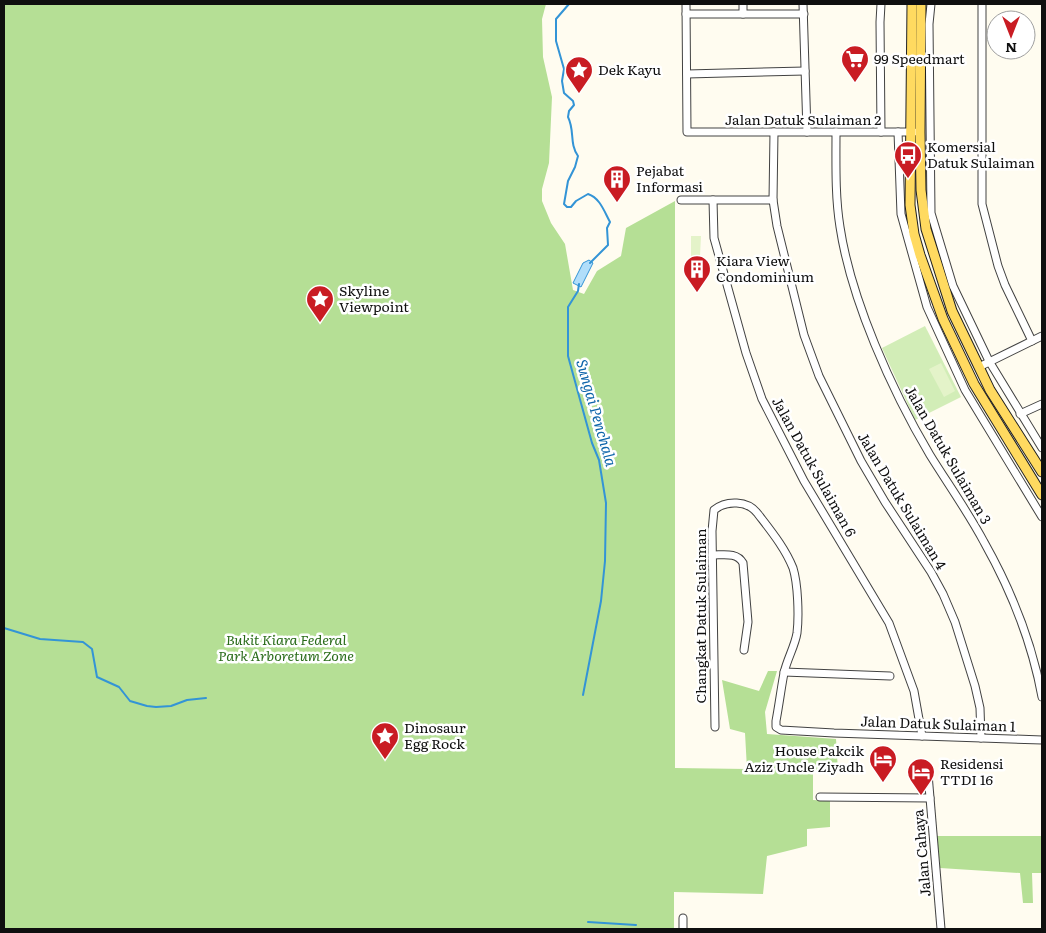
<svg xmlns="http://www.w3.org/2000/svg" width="1046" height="933" font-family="Literata,serif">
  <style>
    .green { fill: #d2edb7 }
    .forest { fill: #b5df95 }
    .pitch { fill: #e4f3c9 }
    .water { fill: #b1defa; stroke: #3394d6 }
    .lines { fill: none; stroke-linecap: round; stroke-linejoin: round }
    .stream { stroke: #3394d6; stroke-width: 2 }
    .minor-casing { stroke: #424242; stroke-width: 9 }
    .major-casing { stroke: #202020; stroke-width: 11 }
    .minor { stroke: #fff; stroke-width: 7 }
    .major { stroke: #ffda60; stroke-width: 9 }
    .labels { text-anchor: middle; stroke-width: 5; stroke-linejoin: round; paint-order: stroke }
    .poi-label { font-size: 14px; fill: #0f0f0f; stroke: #fff; text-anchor: start }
    .street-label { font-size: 14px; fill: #0f0f0f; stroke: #fff }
    .park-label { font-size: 14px; font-style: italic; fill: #2a6c1a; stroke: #fff }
    .water-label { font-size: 15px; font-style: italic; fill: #0e65aa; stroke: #fff }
  </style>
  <rect width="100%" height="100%" fill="#fffcf0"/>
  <polygon class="green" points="925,326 961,397 915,420 882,348"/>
  <g class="forest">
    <polygon points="4,4 546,4 542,19 543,57 552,97 549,163 542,189 542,201 551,223 565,244 573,290 584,294 597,271 621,256 626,228 675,201 675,768 747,769 745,733 730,729 722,680 759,691 768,671 777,671 765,712 767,734 836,739 838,771 813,771 813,800 830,801 830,827 807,829 807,846 767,856 763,894 674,892 674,929 4,929"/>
    <polygon points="937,836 1042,836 1042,873 1032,873 1033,903 1023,903 1020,873 940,868"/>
  </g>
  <g class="pitch">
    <polygon points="691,236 701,236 700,256 691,256"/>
    <polygon points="941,363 955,391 944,397 929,369"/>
  </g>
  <polygon class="water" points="589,260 593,263 581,287 573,283 583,263"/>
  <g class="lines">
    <g class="stream">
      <path d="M 569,4 L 556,19 L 556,41 L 564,69 L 562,81 L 564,93 L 573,101 L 574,105 L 569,111 L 568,117 C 575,131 569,143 578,156 L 575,167 L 568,181 L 564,204 L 567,207 L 571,207 L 576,201 L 588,194 C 600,198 604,211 610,222 L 607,228 L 608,245 L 590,263"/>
      <polyline points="579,284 578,291 568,307 568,356 592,443 599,460 606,503 605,561 601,601 583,695"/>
      <polyline points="4,628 40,639 83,642 92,649 97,677 119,687 130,701 147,706 156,707 171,706 187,700 206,698"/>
      <polyline points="588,922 636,925"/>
    </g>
    <g class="minor-casing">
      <g id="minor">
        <polyline points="686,4 687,132 914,132"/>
        <polyline points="743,4 743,14"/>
        <polyline points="803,4 807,132"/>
        <polyline points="931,4 929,24 931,213 953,286 989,361 1042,448"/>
        <polyline points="982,4 982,204 998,266 1005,285 1032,341"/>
        <polyline points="686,14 804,14"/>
        <polyline points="687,74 805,71"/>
        <polyline points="774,132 773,200 777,226 804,335 819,376 861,461 885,502 931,572 943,594 955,622 975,686 980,708 981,738"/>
        <path d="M 836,132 C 836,164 835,196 840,227 C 851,300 892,391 930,455 C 948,484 968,512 984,542 C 1011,590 1032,642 1042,697"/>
        <polyline points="881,132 880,22 881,4"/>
        <polyline points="898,132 901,214 927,307 965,390 1042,517"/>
        <polyline points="681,200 773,200"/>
        <polyline points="713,200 714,238 746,353 762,399 804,481 889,623 914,691 922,736"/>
        <polyline points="979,367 1042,336"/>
        <polyline points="1020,414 1042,404"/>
        <path d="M 712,555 C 724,555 737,552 743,563 L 748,622 L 744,650"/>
        <polyline points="784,672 890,676"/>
        <path d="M 715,727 L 712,531 L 714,510 C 726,500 748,500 758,514 C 771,531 785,548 793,568 C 798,584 799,616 797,633 C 795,646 787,659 784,673 C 781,689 779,705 776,721 L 776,727 L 781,730 L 834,733 L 1042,740"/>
        <polyline points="928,774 941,929"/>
        <polyline points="820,797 930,798"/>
        <polyline points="683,929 683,918"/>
      </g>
    </g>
    <g class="major-casing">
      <g id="major">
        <polyline points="912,4 910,205 914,234 920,255 943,319 974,384 1042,495"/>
        <polyline points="921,4 920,132 921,190 926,229 952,311 979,367 990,390 1042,472"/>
      </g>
    </g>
    <use href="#minor" class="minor"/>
    <use href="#major" class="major"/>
  </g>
  <defs>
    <g id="supermarket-pin" transform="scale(1.4375)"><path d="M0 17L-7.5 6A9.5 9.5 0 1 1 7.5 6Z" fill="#c91c23" stroke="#fff"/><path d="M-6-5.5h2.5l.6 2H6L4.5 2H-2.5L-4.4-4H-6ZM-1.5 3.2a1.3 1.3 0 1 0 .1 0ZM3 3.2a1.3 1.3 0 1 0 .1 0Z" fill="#fff"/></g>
    <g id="sight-pin" transform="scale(1.4375)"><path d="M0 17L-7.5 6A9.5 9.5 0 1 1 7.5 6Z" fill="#c91c23" stroke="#fff"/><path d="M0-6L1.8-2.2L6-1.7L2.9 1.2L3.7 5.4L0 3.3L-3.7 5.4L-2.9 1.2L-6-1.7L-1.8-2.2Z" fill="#fff"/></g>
    <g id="bus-pin" transform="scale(1.4375)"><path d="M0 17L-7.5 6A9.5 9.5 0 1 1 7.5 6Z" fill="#c91c23" stroke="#fff"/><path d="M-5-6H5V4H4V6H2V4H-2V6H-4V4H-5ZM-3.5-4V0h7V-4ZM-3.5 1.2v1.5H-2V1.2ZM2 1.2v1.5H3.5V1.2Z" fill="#fff"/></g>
    <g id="building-pin" transform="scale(1.4375)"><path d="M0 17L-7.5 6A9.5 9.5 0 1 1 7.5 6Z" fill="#c91c23" stroke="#fff"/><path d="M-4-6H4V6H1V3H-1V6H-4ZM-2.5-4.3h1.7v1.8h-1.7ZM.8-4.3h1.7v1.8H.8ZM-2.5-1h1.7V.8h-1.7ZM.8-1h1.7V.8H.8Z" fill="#fff"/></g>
    <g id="hotel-pin" transform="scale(1.4375)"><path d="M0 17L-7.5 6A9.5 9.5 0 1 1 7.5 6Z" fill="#c91c23" stroke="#fff"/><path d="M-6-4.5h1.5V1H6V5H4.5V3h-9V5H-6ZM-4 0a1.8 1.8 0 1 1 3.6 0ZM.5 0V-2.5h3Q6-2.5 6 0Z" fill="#fff"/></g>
  </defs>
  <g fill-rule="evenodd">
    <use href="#supermarket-pin" x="855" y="59"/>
    <use href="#sight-pin" x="579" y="70"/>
    <use href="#bus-pin" x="908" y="155"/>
    <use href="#building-pin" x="617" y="179"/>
    <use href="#building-pin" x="697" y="269"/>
    <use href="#sight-pin" x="320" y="299"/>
    <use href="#sight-pin" x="385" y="736"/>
    <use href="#hotel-pin" x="883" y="759"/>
    <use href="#hotel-pin" x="921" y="772"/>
  </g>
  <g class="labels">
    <g class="poi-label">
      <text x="874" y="64">99 Speedmart</text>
      <text x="598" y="75">Dek Kayu</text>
      <text x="927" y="152">Komersial<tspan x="927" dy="16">Datuk Sulaiman</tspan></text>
      <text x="636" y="176">Pejabat<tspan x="636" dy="16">Informasi</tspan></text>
      <text x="716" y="266">Kiara View<tspan x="716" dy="16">Condominium</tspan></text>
      <text x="339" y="296">Skyline<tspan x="339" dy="16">Viewpoint</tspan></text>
      <text x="404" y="733">Dinosaur<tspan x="404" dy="16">Egg Rock</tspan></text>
      <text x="864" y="756" text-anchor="end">House Pakcik<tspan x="864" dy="16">Aziz Uncle Ziyadh</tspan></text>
      <text x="940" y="769">Residensi<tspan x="940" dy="16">TTDI 16</tspan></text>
    </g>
    <g class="street-label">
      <text x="803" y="125">Jalan Datuk Sulaiman 2</text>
      <text transform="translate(948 455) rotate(60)" y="5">Jalan Datuk Sulaiman 3</text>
      <text transform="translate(814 467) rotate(61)" y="5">Jalan Datuk Sulaiman 6</text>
      <text transform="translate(902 501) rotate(59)" y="5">Jalan Datuk Sulaiman 4</text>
      <text transform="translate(701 616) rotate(-90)" y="5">Changkat Datuk Sulaiman</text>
      <text transform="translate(938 724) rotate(2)" y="5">Jalan Datuk Sulaiman 1</text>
      <text transform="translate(922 853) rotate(-95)" y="5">Jalan Cahaya</text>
    </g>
    <g class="park-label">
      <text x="286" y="645">Bukit Kiara Federal<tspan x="286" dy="16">Park Arboretum Zone</tspan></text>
    </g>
    <g class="water-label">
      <text transform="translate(596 413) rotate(74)" y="5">Sungai Penchala</text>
    </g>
  </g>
  <rect width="1046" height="933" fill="none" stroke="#0f0f0f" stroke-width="10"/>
  <g transform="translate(1011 35) rotate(180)"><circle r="24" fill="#ffffff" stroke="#9f9f9f"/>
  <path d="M0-4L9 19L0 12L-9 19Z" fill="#c91c23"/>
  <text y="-8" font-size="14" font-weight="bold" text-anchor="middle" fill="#0f0f0f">N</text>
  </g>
</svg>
